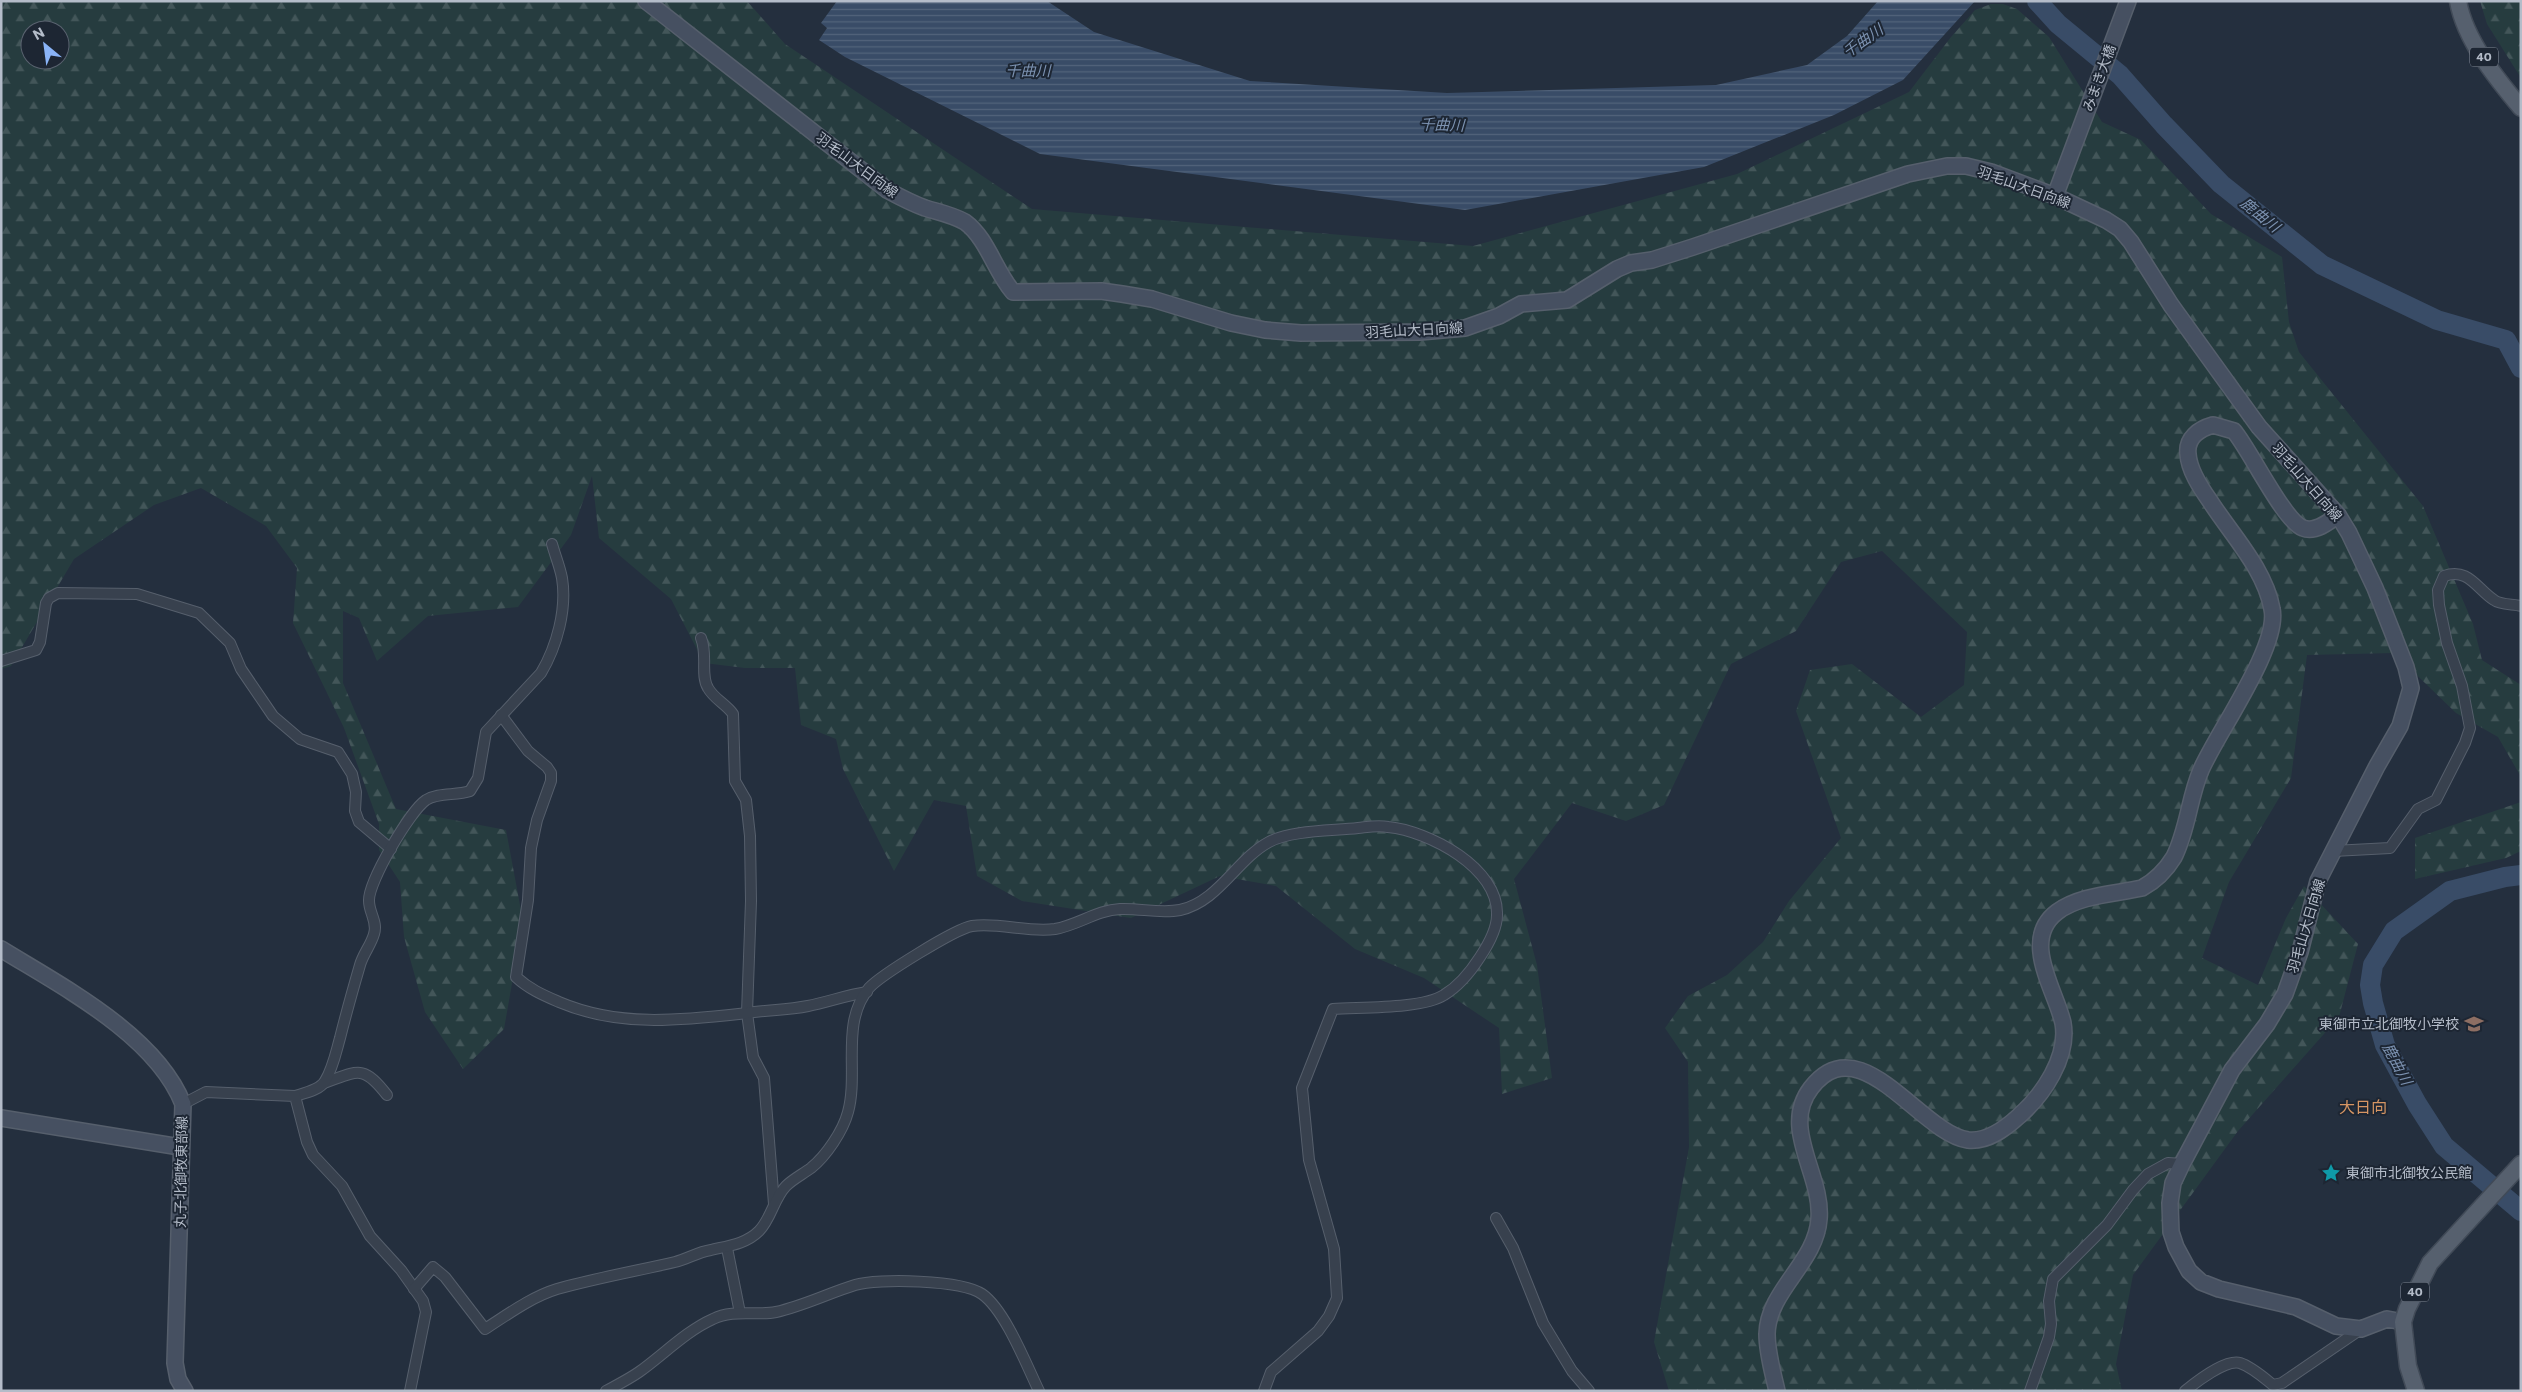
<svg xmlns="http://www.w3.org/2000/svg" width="2522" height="1392" font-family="Commissioner,'Noto Sans JP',sans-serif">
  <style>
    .forest { fill: url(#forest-firs); fill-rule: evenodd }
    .water { fill: url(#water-rules) }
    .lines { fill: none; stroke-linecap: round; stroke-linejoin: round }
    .river { stroke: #394c67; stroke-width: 20 }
    .street-casing { stroke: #565f6c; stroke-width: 12 }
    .secondary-casing { stroke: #565f6c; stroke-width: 18 }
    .primary-casing { stroke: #414a57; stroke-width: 19 }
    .street { stroke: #38414e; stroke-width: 10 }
    .secondary { stroke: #465061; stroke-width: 15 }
    .primary { stroke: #56606e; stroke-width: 16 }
    .labels { text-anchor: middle; stroke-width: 4; stroke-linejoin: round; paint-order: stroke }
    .shield { fill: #1d2633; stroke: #878f9c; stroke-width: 1 }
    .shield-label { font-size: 12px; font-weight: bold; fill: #b4bcc9 }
    .street-label { font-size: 14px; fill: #b4bcc9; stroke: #1d2633 }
    .poi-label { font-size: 14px; fill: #b4bcc9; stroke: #1d2633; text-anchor: end }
    .water-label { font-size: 15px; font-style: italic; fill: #7c92b1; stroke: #1d2633 }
    .quarter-label { font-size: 16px; fill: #d59563; stroke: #1d2633 }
  </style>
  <defs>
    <pattern id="forest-firs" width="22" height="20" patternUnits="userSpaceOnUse" patternTransform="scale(1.25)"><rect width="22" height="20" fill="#263c3f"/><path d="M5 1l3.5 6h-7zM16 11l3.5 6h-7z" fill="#435659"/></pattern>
    <pattern id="water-rules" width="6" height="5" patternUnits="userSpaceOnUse" patternTransform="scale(1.25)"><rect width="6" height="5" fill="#394c67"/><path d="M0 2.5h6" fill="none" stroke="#53647b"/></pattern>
  </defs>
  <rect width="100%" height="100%" fill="#242f3e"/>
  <g class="forest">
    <path d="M 1,1 L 747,1 L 785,44 L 1032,209 L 1473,246 L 1737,174 L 1909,92 L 1951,37 L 1975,10 L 1991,4 L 2003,4 L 2017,9 L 2049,37 L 2102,122 L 2141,140 L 2211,214 L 2282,257 L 2289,322 L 2299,352 L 2423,506 L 2473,624 L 2482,660 L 2521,685 L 2521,777 L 2498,737 L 2456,713 L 2394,653 L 2307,655 L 2291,778 L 2229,882 L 2202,958 L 2258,985 L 2286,918 L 2304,886 L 2358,944 L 2339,1017 L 2238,1131 L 2133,1275 L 2116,1364 L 2122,1391 L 1669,1391 L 1654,1342 L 1689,1147 L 1688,1062 L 1665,1028 L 1688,996 L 1727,975 L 1763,942 L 1789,901 L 1841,838 L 1796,711 L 1810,670 L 1852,664 L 1921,717 L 1964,685 L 1967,632 L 1882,551 L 1841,562 L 1796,631 L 1731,664 L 1664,805 L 1626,821 L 1572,803 L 1514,879 L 1537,965 L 1552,1078 L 1502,1094 L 1499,1028 L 1424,978 L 1355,949 L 1276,886 L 1220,876 L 1131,918 L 1022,901 L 977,876 L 966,806 L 934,800 L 894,871 L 843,769 L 836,739 L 801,725 L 795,668 L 745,668 L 704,663 L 671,599 L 599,538 L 592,476 L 571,535 L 518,607 L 428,616 L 377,661 L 359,618 L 343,611 L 343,683 L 396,809 L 506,830 L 523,921 L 504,1029 L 463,1069 L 425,1012 L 404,937 L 400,882 L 379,850 L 379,824 L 344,728 L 293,623 L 297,568 L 266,526 L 201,488 L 154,505 L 74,559 L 11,666 L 1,669 ZM 30,30 L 60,30 L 60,60 L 30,60 Z"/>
    <polygon points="2480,1 2521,1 2521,78 2487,24"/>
    <polygon points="2521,802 2521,851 2506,858 2415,879 2415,838"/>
  </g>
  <polygon class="water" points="837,1 1047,1 1094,32 1250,81 1447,93 1716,85 1807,65 1847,36 1878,1 1975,1 1903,80 1834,115 1704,167 1465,210 1040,154 845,57 819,40 827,28 821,23"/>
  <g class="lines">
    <g class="river">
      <polyline points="2037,1 2058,24 2120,75 2164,125 2221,184 2322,265 2437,320 2506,340 2521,368"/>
      <polyline points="2521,875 2505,877 2450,891 2394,931 2373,965 2370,985 2373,1003 2385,1045 2417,1104 2444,1146 2521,1211"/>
    </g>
    <g class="street-casing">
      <g id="street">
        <path d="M 701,638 C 708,655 700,675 708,688 C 714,699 726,704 733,714 L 735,781 L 746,800 L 750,836 L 751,901 L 747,1013 L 753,1057 L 764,1078 L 774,1204"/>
        <polyline points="1,661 36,650 40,642 46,603 49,598 58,593 137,594 199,613 230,643 241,669 273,716 300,739 338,752 352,774 356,792 355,811 359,822 391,849"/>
        <path d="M 501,715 L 528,751 L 547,767 L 551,773 L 551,781 L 537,820 L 531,848 L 528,900 L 516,977 C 529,989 543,995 559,1002 C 620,1028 683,1020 747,1013 C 767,1010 788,1010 808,1006 C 828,1002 847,995 867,992"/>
        <path d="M 2333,851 L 2390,848 L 2418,809 L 2436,800 L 2465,743 L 2470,728 L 2462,686 L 2447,643 L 2439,605 L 2438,590 L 2444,576 C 2468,567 2477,589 2494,600 C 2500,605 2513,604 2521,606"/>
        <path d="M 324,1083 C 358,1071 363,1064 387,1095"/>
        <path d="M 295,1096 C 305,1093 320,1090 325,1081 C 333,1068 336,1052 340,1038 C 346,1014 353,989 360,965 C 363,954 371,945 374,934 C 378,922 369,913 369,901 C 368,882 410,811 426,800 C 439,792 456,796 470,791 L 478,778 L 486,732 L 541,673 C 557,646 567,609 562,578 C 560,567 555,555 552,544"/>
        <polyline points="183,1104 206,1092 295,1096 307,1142 313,1155 342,1186 370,1236 401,1270 423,1301 426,1312 410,1391"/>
        <polyline points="1496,1218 1513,1248 1543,1323 1572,1371 1589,1391"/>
        <polyline points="727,1248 740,1313"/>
        <path d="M 414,1289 L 433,1267 L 445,1277 L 485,1329 C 507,1315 531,1297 557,1289 C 596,1278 636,1271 675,1262 C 687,1259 698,1252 711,1250 C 728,1246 746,1244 759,1231 C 771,1219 774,1198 786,1186 C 793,1179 803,1174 811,1168 C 826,1156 843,1131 848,1112 C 859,1072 840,1023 869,988 C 881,975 955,929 972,926 C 999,922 1028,933 1055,929 C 1078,925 1097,910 1120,909 C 1140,908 1160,914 1180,910 C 1218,902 1237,859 1269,842 C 1291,830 1333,831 1358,828 C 1368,827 1378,825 1388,827 C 1429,831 1499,868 1497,915 C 1497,930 1488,945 1480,957 C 1471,971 1459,986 1444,995 C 1422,1009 1361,1007 1333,1009 L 1302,1088 L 1309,1160 L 1334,1249 L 1337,1298 L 1329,1316 L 1318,1331 L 1271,1372 L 1264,1391"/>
        <path d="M 606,1391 C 617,1385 629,1379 639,1372 C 663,1355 686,1331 713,1319 C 733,1309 756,1316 776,1312 C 803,1306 829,1293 855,1285 C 878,1278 962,1280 982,1294 C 1005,1310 1026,1364 1039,1391"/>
        <polyline points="2030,1391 2049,1337 2051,1324 2049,1301 2053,1279 2107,1225 2133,1190 2148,1174 2168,1163 2182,1164"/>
        <path d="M 2185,1391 C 2196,1382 2226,1359 2240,1363 C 2252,1367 2263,1377 2273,1385 L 2282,1383 L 2361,1329"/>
      </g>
    </g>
    <g class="secondary-casing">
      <g id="secondary">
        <path d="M 646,1 L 887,190 C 900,197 911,203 925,208 C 938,212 953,215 965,222 C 987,238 995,271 1013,292 L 1101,291 L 1122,294 L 1152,299 L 1231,323 L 1265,330 L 1301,333 L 1420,332 L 1465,328 L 1499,316 L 1521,304 L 1567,300 L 1617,269 L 1631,263 L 1652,260 L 1693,247 L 1908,174 L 1947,166 L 1966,166 L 1991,172 L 2055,196 L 2106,220 L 2120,229 L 2131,242 L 2171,305 L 2259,427 L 2338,515 L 2349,533 L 2375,588 L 2406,667 L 2411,688 L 2400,726 L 2377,766 L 2318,881 L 2300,952 L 2285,994 L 2267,1024 L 2232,1070 L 2182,1164 L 2173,1183 L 2170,1203 L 2171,1232 L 2176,1247 L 2189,1271 L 2201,1282 L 2219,1289 L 2296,1307 L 2336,1326 L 2361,1329 L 2387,1319 L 2403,1322"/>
        <polyline points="2055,196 2128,1"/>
        <path d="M 1,949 C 61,986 156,1035 183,1104 L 175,1363 L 178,1379 L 185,1391"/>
        <polyline points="1,1118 180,1147"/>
        <path d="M 1777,1391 C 1773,1373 1767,1353 1767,1334 C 1768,1290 1816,1263 1819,1219 C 1823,1175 1780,1128 1811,1088 C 1860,1024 1920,1133 1968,1140 C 1988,1142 2006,1128 2019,1116 C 2043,1095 2069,1057 2063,1023 C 2056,991 2020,940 2057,912 C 2079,895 2115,894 2142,888 C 2155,881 2166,870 2174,857 C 2188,829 2189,798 2201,770 C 2217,733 2280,646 2272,609 C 2265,569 2231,534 2210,501 C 2200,487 2189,470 2188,454 C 2186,438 2199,429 2213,425 L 2234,431 C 2250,450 2284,521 2303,528 C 2315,533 2329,522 2338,515"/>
      </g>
    </g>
    <g class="primary-casing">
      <g id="primary">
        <path d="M 2458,1 C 2465,40 2496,78 2521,108"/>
        <polyline points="2416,1391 2408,1366 2403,1322 2407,1309 2430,1263 2521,1164"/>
      </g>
    </g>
    <use href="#street" class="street"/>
    <use href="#secondary" class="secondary"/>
    <use href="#primary" class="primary"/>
  </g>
  <defs>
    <g id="school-bare" transform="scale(1.5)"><path d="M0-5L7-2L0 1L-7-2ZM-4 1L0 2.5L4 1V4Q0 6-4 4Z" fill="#8d6e63" stroke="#1d2633" stroke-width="2.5" paint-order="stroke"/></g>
    <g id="sight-bare" transform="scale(1.5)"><path d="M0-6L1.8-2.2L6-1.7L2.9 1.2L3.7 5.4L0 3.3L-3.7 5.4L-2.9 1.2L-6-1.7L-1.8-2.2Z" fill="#0f9aa8" stroke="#1d2633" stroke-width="2.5" paint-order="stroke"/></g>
  </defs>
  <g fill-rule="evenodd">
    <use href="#school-bare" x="2474" y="1024"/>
    <use href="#sight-bare" x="2331" y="1173"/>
  </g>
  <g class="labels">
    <g class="shield">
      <rect x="2470" y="47.5" width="28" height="19" rx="4"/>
      <rect x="2401" y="1282.5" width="28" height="19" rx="4"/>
    </g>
    <g class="shield-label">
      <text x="2484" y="61">40</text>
      <text x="2415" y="1296">40</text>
    </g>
    <g class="street-label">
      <text transform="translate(2099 78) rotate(-70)" y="5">みまき大橋</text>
      <text transform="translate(857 165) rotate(37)" y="5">羽毛山大日向線</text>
      <text transform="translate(2024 187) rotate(20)" y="5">羽毛山大日向線</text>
      <text transform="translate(1414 330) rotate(-3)" y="5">羽毛山大日向線</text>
      <text transform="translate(2307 482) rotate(49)" y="5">羽毛山大日向線</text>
      <text transform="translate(2306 926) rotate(-73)" y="5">羽毛山大日向線</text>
      <text transform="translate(181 1172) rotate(-89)" y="5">丸子北御牧東部線</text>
    </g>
    <g class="poi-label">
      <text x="2459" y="1029">東御市立北御牧小学校</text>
      <text x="2346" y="1178" text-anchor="start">東御市北御牧公民館</text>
    </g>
    <g class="water-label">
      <text transform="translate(1863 41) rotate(-35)" y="5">千曲川</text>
      <text x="1028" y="76">千曲川</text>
      <text transform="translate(1442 125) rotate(2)" y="5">千曲川</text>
      <text transform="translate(2260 215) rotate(39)" y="5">鹿曲川</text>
      <text transform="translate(2397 1064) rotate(62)" y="5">鹿曲川</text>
    </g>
    <g class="quarter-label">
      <text x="2363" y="1113">大日向</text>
    </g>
  </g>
  <rect width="2522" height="1392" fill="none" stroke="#b4bcc9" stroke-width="5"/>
  <g transform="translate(45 45) rotate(331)"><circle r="24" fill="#1d2633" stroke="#59626f"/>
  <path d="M0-4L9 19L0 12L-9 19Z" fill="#8ab4f8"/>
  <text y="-8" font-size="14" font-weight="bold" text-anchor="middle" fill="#b4bcc9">N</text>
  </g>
</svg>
